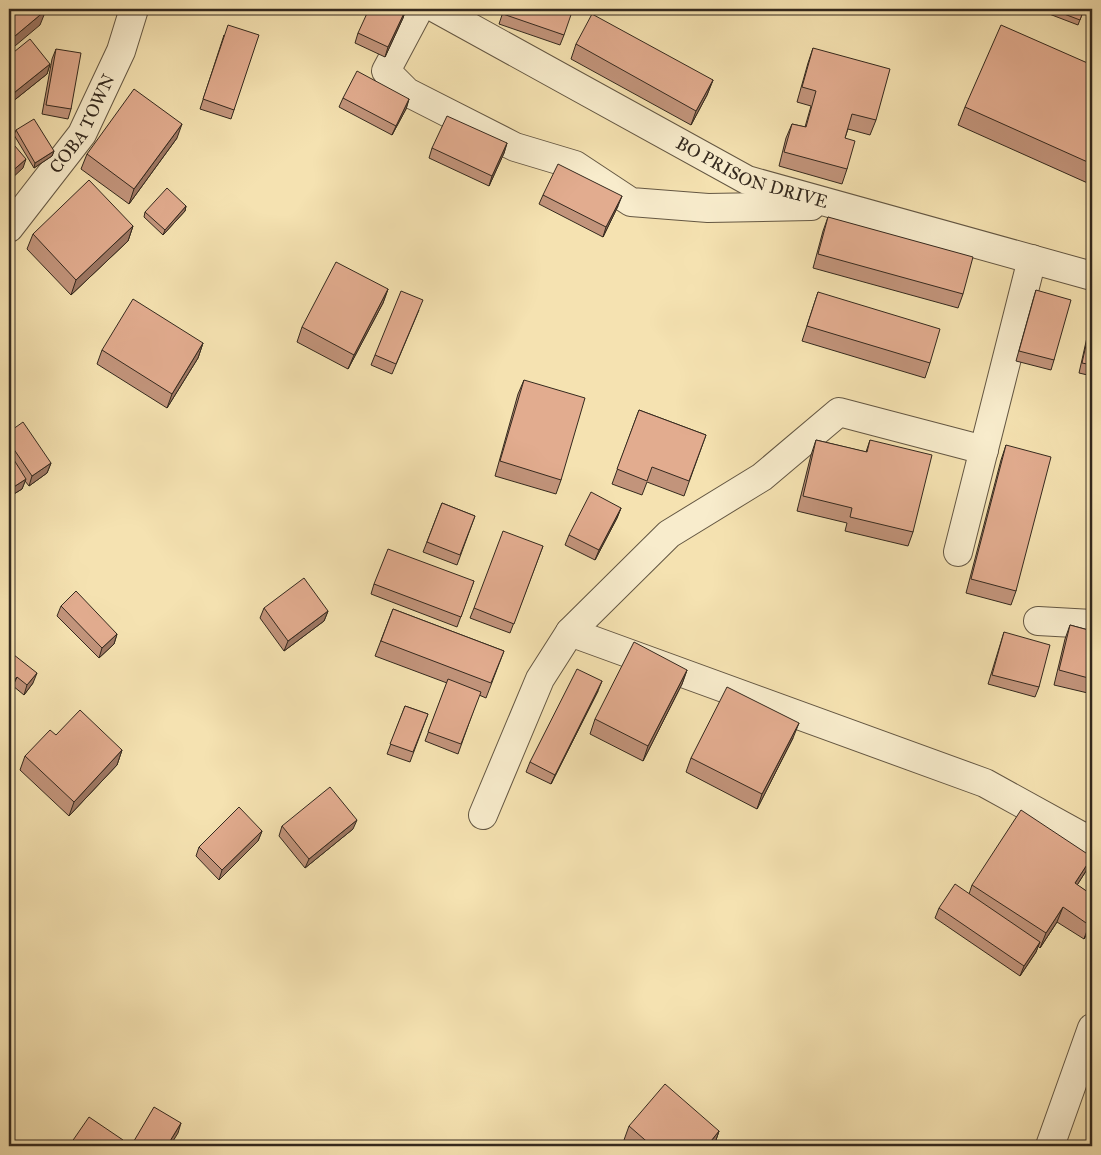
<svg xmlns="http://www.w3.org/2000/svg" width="1101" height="1155" font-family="'IM FELL Great Primer',serif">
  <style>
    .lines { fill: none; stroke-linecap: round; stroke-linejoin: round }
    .street-casing { stroke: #645743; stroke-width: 30 }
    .street { stroke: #f8eccc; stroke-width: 28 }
    .wall { fill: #c2947b; stroke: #34291e }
    .shaded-wall { fill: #9e7864; stroke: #34291e }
    .building { fill: #e2ac8f; stroke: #34291e }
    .labels { text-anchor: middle; stroke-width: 4; stroke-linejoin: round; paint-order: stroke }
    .street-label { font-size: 18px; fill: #34291e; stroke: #f8eccc }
  </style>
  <rect width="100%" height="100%" fill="#f5e2b1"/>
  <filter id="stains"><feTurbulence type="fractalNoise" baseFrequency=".004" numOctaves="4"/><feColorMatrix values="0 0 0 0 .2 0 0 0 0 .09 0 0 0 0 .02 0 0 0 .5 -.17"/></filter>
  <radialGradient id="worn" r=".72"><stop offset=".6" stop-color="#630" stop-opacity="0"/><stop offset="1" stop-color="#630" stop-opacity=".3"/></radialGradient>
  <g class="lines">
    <g class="street-casing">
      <g id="street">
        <polyline points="419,9 386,71 407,92 515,147 575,165 631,202 708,208 811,206"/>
        <path id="s1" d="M 437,9 L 747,180 L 1092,276"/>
        <path id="s2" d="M 9,228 L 82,134 L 121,51 L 134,9"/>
        <polyline points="958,552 1032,259"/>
        <polyline points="1038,621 1092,624"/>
        <polyline points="570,632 985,783 1092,842"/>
        <polyline points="483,815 540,679 570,632 669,534 762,477 839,412 984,450"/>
        <polyline points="1050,1146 1092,1028"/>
      </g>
    </g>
    <use href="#street" class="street"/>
  </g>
  <g class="wall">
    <polygon points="61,9 71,9 67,14"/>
    <polygon points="406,9 403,18 385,57 355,43 358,33"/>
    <polygon points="504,9 564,35 560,45 499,24"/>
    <polygon points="1045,9 1084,9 1078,25 1044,12"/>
    <polygon points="224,35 234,110 231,119 200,109"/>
    <polygon points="576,44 713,80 707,95 691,125 571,59"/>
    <polygon points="813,48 876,120 870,135 848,129 845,138 847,169 842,184 779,166 786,138 792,124 805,127 811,106 797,102 808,63"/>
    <polygon points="56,49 71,109 68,119 42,114 52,59"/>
    <polygon points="9,56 50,64 47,74 12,102 9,98"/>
    <polygon points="1092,65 1092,185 958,125 965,107"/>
    <polygon points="343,98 409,99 406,109 392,135 339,107"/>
    <polygon points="16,130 54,151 52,156 34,168 14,135"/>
    <polygon points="177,138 129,204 81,169 87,154"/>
    <polygon points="507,143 504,153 489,186 429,158 432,148"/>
    <polygon points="543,195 618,206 603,237 539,204"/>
    <polygon points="186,206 185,211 163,235 144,217 145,212"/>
    <polygon points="828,217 963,294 958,308 813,268 823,231"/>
    <polygon points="133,226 128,241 71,295 27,249 33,234"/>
    <polygon points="388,289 383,303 348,369 297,342 302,327"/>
    <polygon points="1036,290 1054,360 1051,370 1016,361 1033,300"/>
    <polygon points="818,292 930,363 925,378 802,341"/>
    <polygon points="419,310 392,374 371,365 375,355"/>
    <polygon points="1092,316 1092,376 1079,373 1090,324"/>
    <polygon points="203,343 198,358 167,408 97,364 102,350"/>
    <polygon points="524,380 561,480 556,494 495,476 518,394"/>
    <polygon points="639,410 706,435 684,496 647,482 642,495 612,484"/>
    <polygon points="9,432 51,463 47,473 29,486 25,481 22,489 9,497"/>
    <polygon points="816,440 866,452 870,440 913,532 908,546 845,531 847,523 797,511 811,455"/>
    <polygon points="1006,445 1016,591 1011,605 966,593 1001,460"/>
    <polygon points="442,503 475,516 457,565 423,552"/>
    <polygon points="621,508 617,518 595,560 565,545 569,535"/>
    <polygon points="543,546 510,633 470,618 474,608"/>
    <polygon points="474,581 457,627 371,594 374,584"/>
    <polygon points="61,606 117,634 114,644 99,658 57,616"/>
    <polygon points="264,608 328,611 324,621 284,651 260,618"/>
    <polygon points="393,609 504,651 486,698 479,695 458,754 425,741 447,683 375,656"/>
    <polygon points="1070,625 1092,631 1092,694 1054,685 1065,639"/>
    <polygon points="1004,632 1039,687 1035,697 988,684"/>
    <polygon points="9,651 33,683 24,695 13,686 9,692"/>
    <polygon points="687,670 682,684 643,761 590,734 595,719"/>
    <polygon points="598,691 551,784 526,772 530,762"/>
    <polygon points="405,706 428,714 410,762 387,754"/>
    <polygon points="56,735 122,750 117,765 69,816 20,770 25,756"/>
    <polygon points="793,738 757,809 686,772 691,758"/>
    <polygon points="282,826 353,829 305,868 279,836"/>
    <polygon points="262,831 258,841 219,880 196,856 199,847"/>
    <polygon points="1092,857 1086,871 1077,885 1092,895 1092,925 1084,939 1057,922 1040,948 1038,946 1036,952 1020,976 935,918 939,908 969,894 972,885"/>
    <polygon points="629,1126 719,1131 714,1146 631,1146 624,1140"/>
  </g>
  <g class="shaded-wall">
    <polygon points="406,9 403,18 385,57 388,47"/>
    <polygon points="46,10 40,25 9,51 9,41"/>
    <polygon points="50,64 47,74 12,102 15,92"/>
    <polygon points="713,80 707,95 691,125 696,111"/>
    <polygon points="409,99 406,109 392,135 396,126"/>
    <polygon points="182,124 177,138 129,204 134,189"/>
    <polygon points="507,143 504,153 489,186 492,176"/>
    <polygon points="54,151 52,156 34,168 35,163"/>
    <polygon points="26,159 23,168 9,181 9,174"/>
    <polygon points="622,196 618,206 603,237 606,227"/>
    <polygon points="186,206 185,211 163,235 165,230"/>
    <polygon points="133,226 128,241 71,295 76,280"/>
    <polygon points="388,289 383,303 348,369 354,355"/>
    <polygon points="203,343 198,358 167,408 172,394"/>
    <polygon points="51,463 47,473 29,486 32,476"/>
    <polygon points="26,479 22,489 9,497 9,490"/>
    <polygon points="621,508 617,518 595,560 599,550"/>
    <polygon points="328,611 324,621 284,651 288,641"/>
    <polygon points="117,634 114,644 99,658 102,648"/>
    <polygon points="687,670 682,684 643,761 648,746"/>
    <polygon points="37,673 33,683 24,695 27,685"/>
    <polygon points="17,677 13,686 9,692 9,687"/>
    <polygon points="602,681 598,691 551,784 555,775"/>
    <polygon points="799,723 793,738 757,809 762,794"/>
    <polygon points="122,750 117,765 69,816 74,802"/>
    <polygon points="357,820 353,829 305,868 309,859"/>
    <polygon points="262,831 258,841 219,880 222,870"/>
    <polygon points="1092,857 1086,871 1069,898 1075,883"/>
    <polygon points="1063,907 1057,922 1040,948 1046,933"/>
    <polygon points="1092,919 1092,925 1084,939 1089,925"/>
    <polygon points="1040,942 1036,952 1020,976 1024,966"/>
    <polygon points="181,1123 178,1133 170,1146 167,1146"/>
    <polygon points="719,1131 714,1146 707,1146"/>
  </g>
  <g class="building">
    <polygon points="9,9 44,9 46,10 9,41"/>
    <polygon points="369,9 406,9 388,47 358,33"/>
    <polygon points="504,9 573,9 564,35 503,14"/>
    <polygon points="1051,9 1084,9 1080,20"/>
    <polygon points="592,14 713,80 696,111 576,44"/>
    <polygon points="228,25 259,35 234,110 203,99"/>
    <polygon points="1001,25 1092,65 1092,164 965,107"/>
    <polygon points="30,39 50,64 15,92 9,84 9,56"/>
    <polygon points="813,48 890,69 876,120 852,114 845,138 855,141 847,169 784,152 792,124 806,127 816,91 802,87"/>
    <polygon points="56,49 81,53 71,109 46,105"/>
    <polygon points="357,71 409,99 396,126 343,98"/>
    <polygon points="134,89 182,124 134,189 87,154"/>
    <polygon points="447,116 507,143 492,176 432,148"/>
    <polygon points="34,119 54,151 35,163 16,130"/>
    <polygon points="9,139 26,159 9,174"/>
    <polygon points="558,164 622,196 606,227 543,195"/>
    <polygon points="89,180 133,226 76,280 33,234"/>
    <polygon points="167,188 186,206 165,230 145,212"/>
    <polygon points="828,217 973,257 963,294 818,254"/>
    <polygon points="336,262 388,289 354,355 302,327"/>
    <polygon points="1036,290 1071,300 1054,360 1019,351"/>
    <polygon points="401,291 423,300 396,364 375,355"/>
    <polygon points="818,292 940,329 930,363 807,326"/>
    <polygon points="133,299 203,343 172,394 102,350"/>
    <polygon points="1092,318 1092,365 1082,363"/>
    <polygon points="524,380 585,398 561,480 500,461"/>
    <polygon points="639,410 706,435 689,481 652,467 647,481 617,469"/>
    <polygon points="23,422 51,463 32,476 9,442 9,432"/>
    <polygon points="816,440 867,452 870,440 932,455 913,532 850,517 852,508 803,496"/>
    <polygon points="1006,445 1051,457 1016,591 971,579"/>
    <polygon points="9,452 26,479 9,490"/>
    <polygon points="591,492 621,508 599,550 569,535"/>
    <polygon points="442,503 475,516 460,555 427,542"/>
    <polygon points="503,531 543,546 514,624 474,608"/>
    <polygon points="388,549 474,581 461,617 374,584"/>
    <polygon points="304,578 328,611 288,641 264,608"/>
    <polygon points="76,591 117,634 102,648 61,606"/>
    <polygon points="393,609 504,651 491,683 381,641"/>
    <polygon points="1070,625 1092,631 1092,679 1059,670"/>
    <polygon points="1004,632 1050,645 1039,687 992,675"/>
    <polygon points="634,642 687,670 648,746 595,719"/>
    <polygon points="9,651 37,673 27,685 17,677 9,687"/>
    <polygon points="577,669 602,681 555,775 530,762"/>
    <polygon points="448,679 481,692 461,744 428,732"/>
    <polygon points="727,687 799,723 762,794 691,758"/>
    <polygon points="405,706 428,714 413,752 390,744"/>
    <polygon points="80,710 122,750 74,802 25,756 50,730 56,735"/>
    <polygon points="330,787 357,820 309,859 282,826"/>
    <polygon points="239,807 262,831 222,870 199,847"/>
    <polygon points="1021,810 1092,857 1075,883 1092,895 1092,919 1089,925 1063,907 1046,933 972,885"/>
    <polygon points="955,884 1040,942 1024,966 939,908"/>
    <polygon points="665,1084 719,1131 707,1146 652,1146 629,1126"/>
    <polygon points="154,1107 181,1123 167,1146 131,1146"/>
    <polygon points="89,1117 123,1140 118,1146 69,1146"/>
  </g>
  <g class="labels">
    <g class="street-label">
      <text dy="6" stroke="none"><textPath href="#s2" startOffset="128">COBA TOWN</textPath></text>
      <text dy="6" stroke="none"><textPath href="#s1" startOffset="356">BO PRISON DRIVE</textPath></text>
    </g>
  </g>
  <rect width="1101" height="1155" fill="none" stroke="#f5e2b1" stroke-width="30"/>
  <rect x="10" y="10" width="1081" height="1135" fill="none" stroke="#34291e" stroke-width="2.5"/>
  <rect x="15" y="15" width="1071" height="1125" fill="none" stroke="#34291e"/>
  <rect width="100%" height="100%" filter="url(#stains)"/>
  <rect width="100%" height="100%" fill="url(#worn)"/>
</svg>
